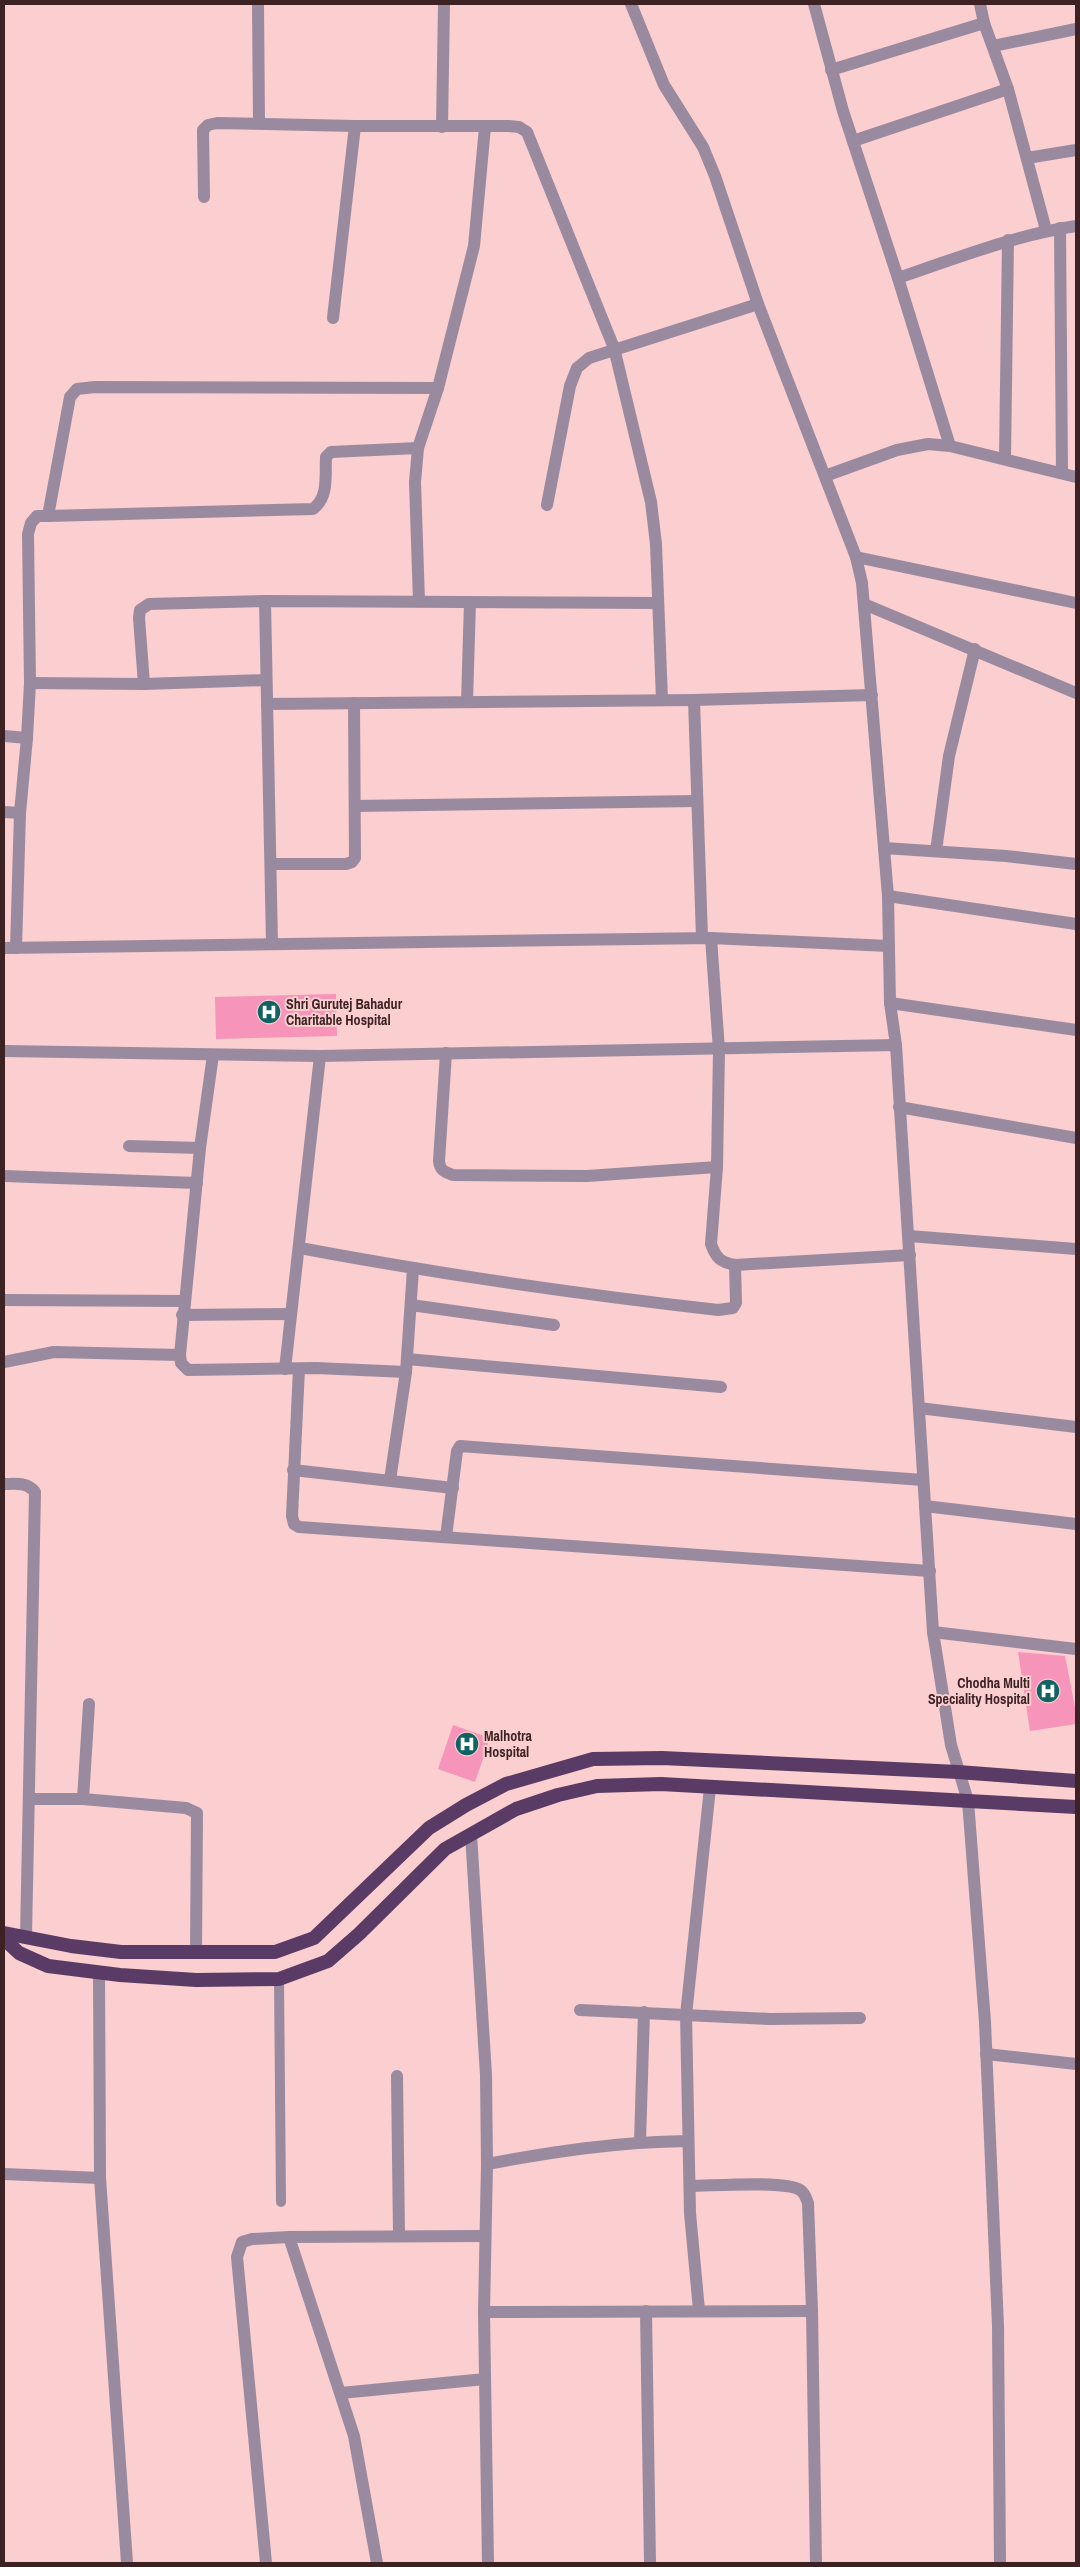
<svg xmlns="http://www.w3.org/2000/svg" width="1080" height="2567" font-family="'Archivo Narrow',sans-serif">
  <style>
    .building { fill: #f695b9 }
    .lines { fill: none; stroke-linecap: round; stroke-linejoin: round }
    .service { stroke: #9a8aa0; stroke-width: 10 }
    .minor { stroke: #9a8aa0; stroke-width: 12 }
    .trunk { stroke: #5a3b65; stroke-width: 14 }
    .labels { text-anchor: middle; stroke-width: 4; stroke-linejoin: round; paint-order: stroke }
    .poi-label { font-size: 14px; font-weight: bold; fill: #3d2223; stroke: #fbcecf; text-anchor: start }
  </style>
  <rect width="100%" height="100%" fill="#fbcecf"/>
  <g class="building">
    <polygon points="336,994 337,1036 216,1039 215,997"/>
    <polygon points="1018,1652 1065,1656 1076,1712 1076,1724 1030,1731"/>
    <polygon points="453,1725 490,1738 475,1782 438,1769"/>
  </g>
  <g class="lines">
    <polyline class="service" points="279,1979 281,2202"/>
    <g class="minor">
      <polyline points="258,4 259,123"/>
      <polyline points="631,4 664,85 703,147 715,176 758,304 856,557 862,583 888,896 890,1003 896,1045 933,1632 951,1745 968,1801 985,2022 998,2326 1000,2563"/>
      <polyline points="814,4 843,111 898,278 950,446"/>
      <polyline points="980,4 984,23 1008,89 1046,230"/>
      <polyline points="993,46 1076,29"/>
      <polyline points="831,70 984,23"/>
      <polyline points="442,127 444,4"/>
      <polyline points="853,141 1008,89"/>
      <polyline points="1027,158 1076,150"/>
      <polyline points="204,197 203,130 208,125 217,123 355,126 509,126 519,127 527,132 614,348 651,502 656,544 662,700"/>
      <polyline points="1060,228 1062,473"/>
      <path d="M 898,278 C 957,258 1015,235 1076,226"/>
      <polyline points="333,318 355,126"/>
      <polyline points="1005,458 1008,240"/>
      <polyline points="825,476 897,450 928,444 950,446 1076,477"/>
      <polyline points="547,505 570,386 577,368 589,358 758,304"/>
      <path d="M 48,516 L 313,509 C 329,497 325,476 326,457 L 331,452 L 418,448"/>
      <polyline points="856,557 1076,603"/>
      <polyline points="265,601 272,944"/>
      <polyline points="419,601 415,482 418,448 438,388 474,246 485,127"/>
      <polyline points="864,604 1076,693"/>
      <polyline points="30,683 144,684 266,680"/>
      <polyline points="144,684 139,618 140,610 149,604 265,601 658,603"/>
      <polyline points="694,700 702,938"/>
      <polyline points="467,702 470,602"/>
      <polyline points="267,704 694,700 872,695"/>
      <polyline points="4,736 27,738 30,683 28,534 31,523 37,516 48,516 70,397 77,389 95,387 438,388"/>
      <polyline points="355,806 697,801"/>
      <polyline points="4,812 20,813 16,948"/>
      <polyline points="20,813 27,738"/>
      <polyline points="884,848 1006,856 1076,864"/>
      <polyline points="936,851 949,756 975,649"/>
      <polyline points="271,864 346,864 352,862 355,858 354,703"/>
      <polyline points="888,896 1076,924"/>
      <path d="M 711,938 L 719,1050 L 717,1167 L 711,1244 C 716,1258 720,1262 735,1265 L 910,1255"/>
      <polyline points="4,948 711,938 889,946"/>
      <polyline points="890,1003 1076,1030"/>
      <polyline points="4,1051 320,1056 896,1045"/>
      <path d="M 446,1053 L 439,1161 C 440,1171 445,1172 453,1175 L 587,1176 L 717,1167"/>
      <polyline points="899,1107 1076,1138"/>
      <polyline points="129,1146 200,1148"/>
      <polyline points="4,1176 197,1183"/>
      <polyline points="909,1236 1076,1249"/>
      <path d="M 300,1248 C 438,1274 577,1294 718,1310 L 733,1308 L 736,1303 L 735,1265"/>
      <polyline points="4,1300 184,1301"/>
      <polyline points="411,1305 554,1325"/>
      <polyline points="182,1315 291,1314"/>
      <polyline points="180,1355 200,1148 213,1055"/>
      <polyline points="407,1359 721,1387"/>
      <polyline points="4,1362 54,1352 180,1355 181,1363 188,1370 316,1368 406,1372"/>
      <polyline points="285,1369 320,1056"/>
      <polyline points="299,1369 292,1516 294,1524 299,1527 930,1571"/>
      <polyline points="919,1408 1076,1427"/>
      <polyline points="293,1470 453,1488"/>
      <polyline points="390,1480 406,1372 413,1269"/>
      <path d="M 4,1484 C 16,1484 27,1482 35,1492 L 26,1936"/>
      <polyline points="925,1506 1076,1524"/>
      <polyline points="446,1537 457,1451 460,1446 923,1480"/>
      <polyline points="933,1632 1076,1649"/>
      <polyline points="31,1799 83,1799 186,1808 197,1813 196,1953"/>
      <polyline points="83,1799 89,1704"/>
      <polyline points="471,1834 486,2075 487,2164 484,2312 488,2563"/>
      <polyline points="99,1972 100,2178 127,2563"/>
      <polyline points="580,2010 770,2019 860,2018"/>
      <polyline points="986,2054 1076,2064"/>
      <polyline points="397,2076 399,2236"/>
      <polyline points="640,2142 644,2012"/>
      <path d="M 487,2164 C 557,2151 617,2142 688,2141"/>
      <polyline points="4,2174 100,2178"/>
      <path d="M 690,2186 C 712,2186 785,2180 800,2190 C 805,2193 806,2198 808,2203 L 812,2311 L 816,2563"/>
      <polyline points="289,2237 354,2436 377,2563"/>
      <polyline points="699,2310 690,2213 686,2015 710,1788"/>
      <polyline points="646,2311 650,2563"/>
      <polyline points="484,2312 812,2311"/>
      <polyline points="341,2393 485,2379"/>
      <polyline points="266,2563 237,2257 242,2242 252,2239 289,2237 484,2236"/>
    </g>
    <g class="trunk">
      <polyline points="4,1933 71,1946 121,1952 275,1952 314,1938 429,1828 466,1805 506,1784 593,1759 662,1758 958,1772 1076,1781"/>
      <polyline points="4,1939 19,1953 48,1966 120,1975 196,1980 279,1979 328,1961 359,1934 445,1849 516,1809 558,1795 597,1786 661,1784 1076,1807"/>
    </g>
  </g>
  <defs>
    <g id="hospital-disc" transform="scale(1.25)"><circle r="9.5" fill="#106263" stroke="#fbcecf"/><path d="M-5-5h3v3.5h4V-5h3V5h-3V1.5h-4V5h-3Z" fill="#fff"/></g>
  </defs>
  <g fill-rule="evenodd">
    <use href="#hospital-disc" x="269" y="1012"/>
    <use href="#hospital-disc" x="1048" y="1691"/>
    <use href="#hospital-disc" x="467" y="1744"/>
  </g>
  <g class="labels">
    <g class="poi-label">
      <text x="286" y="1009">Shri Gurutej Bahadur<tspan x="286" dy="16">Charitable Hospital</tspan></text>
      <text x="1030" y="1688" text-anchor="end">Chodha Multi<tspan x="1030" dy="16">Speciality Hospital</tspan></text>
      <text x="484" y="1741">Malhotra<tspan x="484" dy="16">Hospital</tspan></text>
    </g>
  </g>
  <rect width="1080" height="2567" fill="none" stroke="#3d2223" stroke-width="10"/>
</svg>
